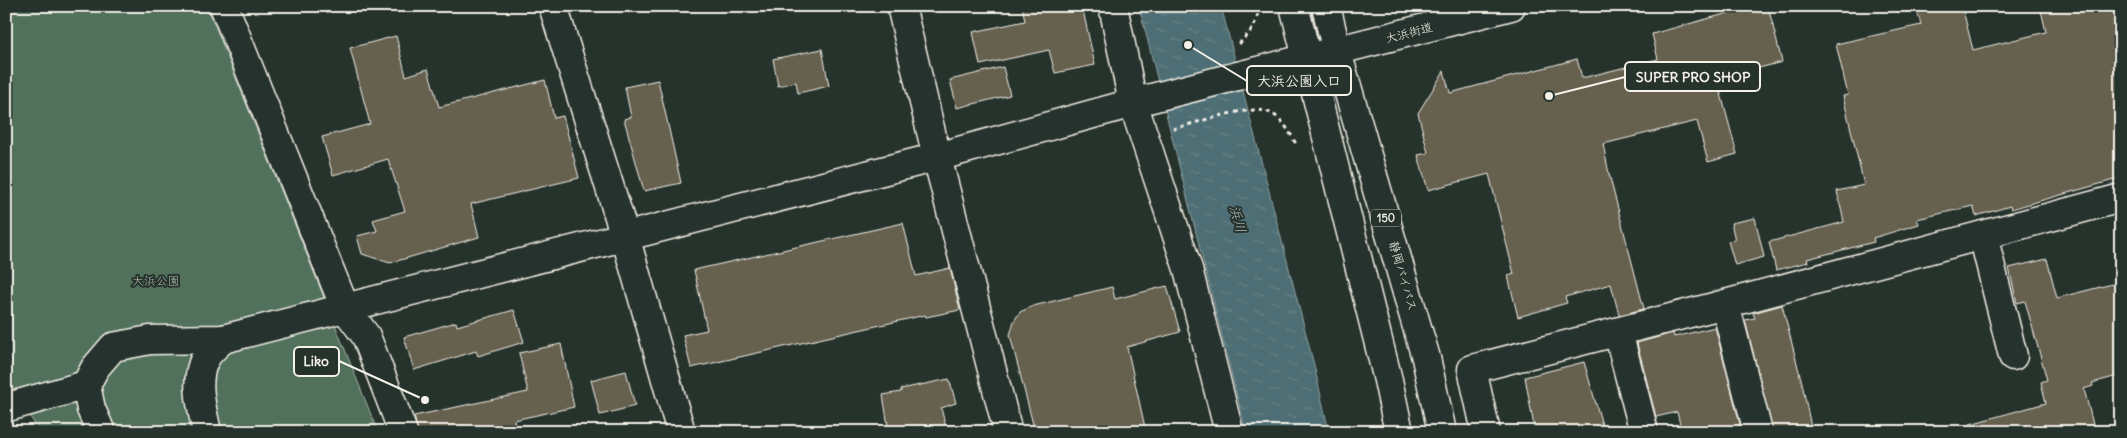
<svg xmlns="http://www.w3.org/2000/svg" width="2127" height="438" font-family="Delius,'Klee One',sans-serif">
  <style>
    .green { fill: #51715b; stroke: #a2b1a2 }
    .water { fill: url(#water-ripples); stroke: #90a2a2 }
    .building { fill: #66604f; stroke: #f4f1e8 }
    .lines { fill: none; stroke-linecap: round; stroke-linejoin: round }
    .minor-casing { stroke: #f4f1e8; stroke-width: 31 }
    .highway-casing { stroke: #f4f1e8; stroke-width: 31 }
    .path { stroke: #f4f1e8; stroke-width: 3; stroke-dasharray: 4 4; stroke-linecap: butt }
    .minor { stroke: #26332d; stroke-width: 28 }
    .highway { stroke: #26332d; stroke-width: 28 }
    .labels { text-anchor: middle; stroke-width: 4; stroke-linejoin: round; paint-order: stroke }
    .shield { fill: #26332d; stroke: #b6b8b0; stroke-width: 1 }
    .shield-label { font-size: 11px; font-weight: bold; fill: #f4f1e8 }
    .street-label { font-size: 12px; fill: #f4f1e8; stroke: #26332d }
    .park-label { font-size: 12px; fill: #b3beb0; stroke: #26332d }
    .water-label { font-size: 14px; font-style: italic; fill: #b1bdba; stroke: #26332d }
    .leader { fill: none; stroke: #f4f1e8; stroke-width: 2 }
    .callout-dot { fill: #f4f1e8; stroke: #26332d; stroke-width: 2 }
    .callout { fill: #26332d; stroke: #f4f1e8; stroke-width: 2 }
    .callout-label { font-size: 14px; text-anchor: middle; font-weight: bold; fill: #f4f1e8 }
  </style>
  <defs>
    <pattern id="water-ripples" width="26" height="14" patternUnits="userSpaceOnUse" patternTransform="scale(1.25)"><rect width="26" height="14" fill="#4d6e74"/><path d="M2 4q2-2 4 0t4 0M15 11q2-2 4 0t4 0" fill="none" stroke="#678388"/></pattern>
  </defs>
  <rect width="100%" height="100%" fill="#26332d"/>
  <filter id="ink" filterUnits="userSpaceOnUse"><feTurbulence type="fractalNoise" baseFrequency=".02" numOctaves="2"/><feDisplacementMap in="SourceGraphic" scale="10" xChannelSelector="R" yChannelSelector="G"/><feConvolveMatrix kernelMatrix="1 2 1 2 8 2 1 2 1" color-interpolation-filters="sRGB"/></filter>
  <g filter="url(#ink)">
    <polygon class="green" points="6,6 207,6 378,432 40,432 6,380"/>
    <polygon class="water" points="1139,6 1221,6 1314,365 1329,432 1246,432"/>
    <g class="building">
      <polygon points="1022,6 1082,6 1095,65 1055,73 1049,50 980,65 973,32 1025,21"/>
      <polygon points="1754,6 1768,6 1782,62 1717,79 1737,154 1708,162 1697,121 1603,144 1609,174 1644,309 1619,315 1611,284 1565,297 1567,303 1518,317 1508,276 1514,274 1489,174 1428,190 1418,155 1428,153 1418,113 1444,71 1450,93 1577,59 1582,78 1658,59 1652,34"/>
      <polygon points="1916,6 1962,6 1973,50 2046,32 2040,6 2121,6 2121,178 2011,209 2010,206 1976,216 1973,206 1917,219 1919,224 1873,238 1874,242 1807,259 1808,262 1776,270 1769,242 1844,222 1837,191 1864,185 1843,96 1848,95 1836,44 1921,25"/>
      <polygon points="396,36 406,76 428,69 439,107 545,80 554,118 563,116 579,178 471,204 479,237 390,263 362,254 357,236 377,231 373,220 405,211 388,159 333,175 322,137 370,124 350,48"/>
      <polygon points="822,49 829,86 798,93 796,82 778,86 773,59"/>
      <polygon points="1003,67 1010,95 957,108 950,80"/>
      <polygon points="658,80 681,183 644,191 624,119 631,117 625,87"/>
      <polygon points="1755,218 1764,257 1735,265 1728,241 1735,240 1731,223"/>
      <polygon points="903,223 916,276 950,268 960,310 926,317 925,315 691,368 683,335 707,330 694,270"/>
      <polygon points="2047,259 2057,298 2116,283 2121,300 2121,375 2092,383 2093,386 2084,389 2095,432 1971,432 1970,424 2046,403 2041,382 2047,380 2025,301 2017,303 2009,268"/>
      <polygon points="1167,286 1180,332 1127,347 1146,432 1035,432 1010,335 1014,321 1020,312 1033,306 1112,287 1115,299"/>
      <polygon points="1782,305 1802,383 1812,432 1773,432 1745,320 1755,318 1753,313"/>
      <polygon points="514,310 524,342 478,356 476,351 414,370 404,337 456,322 457,326"/>
      <polygon points="1715,327 1742,432 1682,432 1677,412 1656,417 1637,343 1673,333 1674,337"/>
      <polygon points="561,344 574,407 514,420 515,425 486,432 418,432 414,416 528,392 519,353"/>
      <polygon points="1584,362 1604,432 1535,432 1525,377"/>
      <polygon points="626,371 635,406 600,415 591,380"/>
      <polygon points="949,379 956,403 941,408 947,432 889,432 883,395 901,392 901,389"/>
    </g>
    <g class="lines">
      <g class="minor-casing">
        <g id="minor">
          <polyline points="224,6 345,308 366,336 403,432"/>
          <polyline points="553,6 625,236 681,432"/>
          <polyline points="901,6 937,157 1008,432"/>
          <polyline points="1113,6 1133,103 1188,269 1229,432"/>
          <polyline points="1983,235 2013,356"/>
          <polyline points="1725,304 1758,432"/>
          <polyline points="1618,332 1644,432"/>
          <polyline points="6,405 8,407 86,385"/>
          <polyline points="101,432 91,409 86,385 95,368 113,347 150,340 223,339 937,157 1140,101 1511,6"/>
          <path d="M 207,432 C 202,409 193,379 206,357 C 210,350 218,344 223,339"/>
          <polyline points="1486,432 1472,369 1725,304 2121,198"/>
        </g>
      </g>
      <g class="highway-casing">
        <g id="highway">
          <polyline points="1294,6 1388,380 1399,432"/>
          <polyline points="1326,6 1337,52 1426,358 1442,432"/>
        </g>
      </g>
      <g class="path">
        <polyline points="1239,44 1253,28 1261,6"/>
        <path d="M 1173,129 C 1196,123 1244,106 1265,111 C 1281,115 1289,131 1296,144"/>
      </g>
      <use href="#minor" class="minor"/>
      <use href="#highway" class="highway"/>
    </g>
  </g>
  <g class="labels">
    <rect class="shield" x="1371" y="209.5" width="30" height="17" rx="4"/>
    <g class="shield-label">
      <text x="1386" y="222">150</text>
    </g>
    <g class="street-label">
      <text transform="translate(1409 33) rotate(-15)" y="4">大浜街道</text>
      <text transform="translate(1403 276) rotate(74)" y="4">静岡バイパス</text>
    </g>
    <g class="park-label">
      <text x="156" y="285">大浜公園</text>
    </g>
    <g class="water-label">
      <text transform="translate(1238 219) rotate(75)" y="5">浜川</text>
    </g>
  </g>
  <path class="leader" d="M1549 96L1625 77M1188 45L1247 81M425 400L339 361"/>
  <g class="callout-dot">
    <circle cx="1549" cy="96" r="5"/>
    <circle cx="1188" cy="45" r="5"/>
    <circle cx="425" cy="400" r="5"/>
  </g>
  <g class="callout">
    <rect x="1625" y="62" width="135" height="29" rx="5"/>
    <rect x="1247" y="66" width="104" height="29" rx="5"/>
    <rect x="294" y="347" width="45" height="29" rx="5"/>
  </g>
  <g class="callout-label">
    <text x="1693" y="82">SUPER PRO SHOP</text>
    <text x="1299" y="86">大浜公園入口</text>
    <text x="316" y="366">Liko</text>
  </g>
  <rect width="2127" height="438" fill="none" stroke="#26332d" stroke-width="25"/>
  <rect x="12" y="12" width="2102" height="413" fill="none" stroke="#f4f1e8" stroke-width="2" filter="url(#ink)"/>
</svg>
